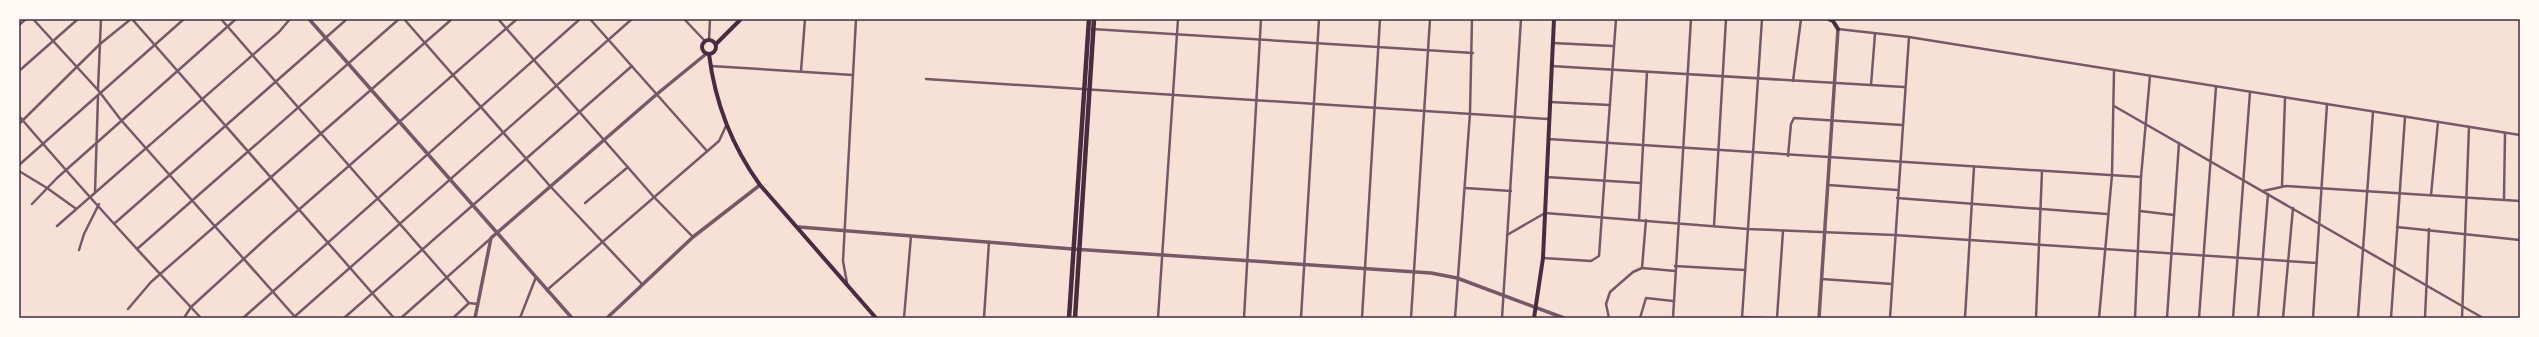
<svg xmlns="http://www.w3.org/2000/svg" width="2539" height="337" font-family="'Asap Condensed',sans-serif">
  <style>
    .lines { fill: none; stroke-linecap: round; stroke-linejoin: round }
    .minor { stroke: #755966; stroke-width: 2.5 }
    .tertiary { stroke: #755966; stroke-width: 3.5 }
    .secondary { stroke: #4a2c40; stroke-width: 4 }
    .trunk { stroke: #4a2c40; stroke-width: 4.5 }
    .neatline { fill: none; stroke: #4a2c40; stroke-width: 1.5 }
  </style>
  <rect width="100%" height="100%" fill="#f7e1d7"/>
  <g class="lines">
    <g class="minor">
      <polyline points="33,19 98,90 121,120 296,318"/>
      <polyline points="132,19 394,318"/>
      <polyline points="221,19 469,303 478,304"/>
      <polyline points="404,19 550,186 642,284"/>
      <polyline points="498,19 653,196 693,237"/>
      <polyline points="590,19 707,151"/>
      <polyline points="684,19 705,41"/>
      <polyline points="19,25 26,19"/>
      <polyline points="1092,29 1473,53"/>
      <polyline points="1838,29 1909,37 2520,135"/>
      <polyline points="709,40 710,19"/>
      <polyline points="1553,43 1613,46"/>
      <polyline points="711,66 853,75"/>
      <polyline points="1551,66 1904,87"/>
      <polyline points="19,71 78,19"/>
      <polyline points="801,71 805,19"/>
      <polyline points="926,79 1548,119"/>
      <polyline points="1793,81 1801,19"/>
      <polyline points="1871,85 1875,34"/>
      <polyline points="98,89 101,19"/>
      <polyline points="1550,102 1610,105"/>
      <polyline points="2114,106 2483,318"/>
      <path d="M 19,116 C 78,185 139,252 201,318"/>
      <polyline points="19,124 100,44 131,19"/>
      <polyline points="1548,139 2141,177 2135,318"/>
      <polyline points="1788,156 1791,124 1794,118 1902,125"/>
      <polyline points="19,165 184,19"/>
      <polyline points="19,171 47,188 75,208"/>
      <polyline points="1546,177 1641,183"/>
      <polyline points="2141,177 2150,76"/>
      <polyline points="1828,185 1897,190"/>
      <polyline points="2282,186 2285,98"/>
      <polyline points="1465,188 1511,191"/>
      <polyline points="2263,191 2286,186 2520,201"/>
      <polyline points="95,192 98,97"/>
      <polyline points="2431,195 2438,122"/>
      <polyline points="1897,198 2107,214"/>
      <polyline points="2504,199 2505,133"/>
      <polyline points="585,203 628,167"/>
      <polyline points="32,204 57,178 236,19"/>
      <polyline points="2140,211 2174,215"/>
      <polyline points="1639,220 1647,72"/>
      <polyline points="115,223 347,19"/>
      <polyline points="57,226 279,32 290,19"/>
      <polyline points="1714,226 1726,19"/>
      <polyline points="2397,227 2520,240"/>
      <polyline points="1507,235 1545,213 1748,229 1894,235 2317,263"/>
      <polyline points="137,249 399,19"/>
      <polyline points="79,250 84,234 99,204"/>
      <polyline points="1543,258 1591,261 1599,256 1616,19"/>
      <polyline points="1675,266 1745,270"/>
      <polyline points="1642,268 1646,220"/>
      <polyline points="1822,279 1892,284"/>
      <polyline points="847,283 843,261 856,19"/>
      <polyline points="547,290 719,141 726,126"/>
      <polyline points="128,309 151,282 452,19"/>
      <polyline points="1742,317 1765,318"/>
      <polyline points="184,318 191,307 271,234 517,19"/>
      <polyline points="243,318 580,19"/>
      <polyline points="293,318 632,19"/>
      <polyline points="344,318 632,66"/>
      <polyline points="401,318 490,239"/>
      <polyline points="453,318 469,303"/>
      <polyline points="520,318 536,277"/>
      <polyline points="904,318 911,236"/>
      <polyline points="984,318 989,242"/>
      <polyline points="1158,318 1178,19"/>
      <polyline points="1244,318 1261,19"/>
      <polyline points="1301,318 1319,19"/>
      <polyline points="1362,318 1380,19"/>
      <polyline points="1411,318 1430,19"/>
      <polyline points="1455,318 1470,113 1472,19"/>
      <polyline points="1502,318 1521,19"/>
      <polyline points="1609,318 1606,304 1610,292 1633,272 1642,268 1675,271"/>
      <polyline points="1640,318 1646,298 1673,301"/>
      <polyline points="1673,318 1691,19"/>
      <polyline points="1742,318 1762,19"/>
      <polyline points="1777,318 1783,231"/>
      <polyline points="1890,318 1909,37"/>
      <polyline points="1965,318 1974,167"/>
      <polyline points="2036,318 2042,171"/>
      <polyline points="2099,318 2112,175 2114,71"/>
      <polyline points="2167,318 2179,143"/>
      <polyline points="2199,318 2216,87"/>
      <polyline points="2233,318 2250,92"/>
      <polyline points="2258,318 2268,194"/>
      <polyline points="2283,318 2293,208"/>
      <polyline points="2313,318 2327,104"/>
      <polyline points="2358,318 2373,112"/>
      <polyline points="2391,318 2405,117"/>
      <polyline points="2425,318 2429,229"/>
      <polyline points="2462,318 2469,127"/>
    </g>
    <g class="tertiary">
      <polyline points="309,19 572,318"/>
      <polyline points="799,227 1073,249 1431,273 1457,278 1564,318"/>
      <polyline points="475,318 491,238 657,94 706,54"/>
      <polyline points="607,318 693,237 760,185"/>
      <polyline points="1819,318 1838,29"/>
    </g>
    <g class="secondary">
      <polyline points="1828,19 1833,21 1838,29"/>
      <circle cx="709" cy="47" r="7"/>
      <polyline points="716,44 741,19"/>
      <path d="M 709,54 C 715,103 731,145 760,185 L 876,318"/>
      <polyline points="1534,318 1543,258 1554,19"/>
    </g>
    <g class="trunk">
      <polyline points="1069,318 1089,19"/>
      <polyline points="1075,318 1094,19"/>
    </g>
  </g>
  <rect width="2539" height="337" fill="none" stroke="#fffaf5" stroke-width="40"/>
  <rect x="20" y="20" width="2499" height="297" class="neatline"/>
</svg>
